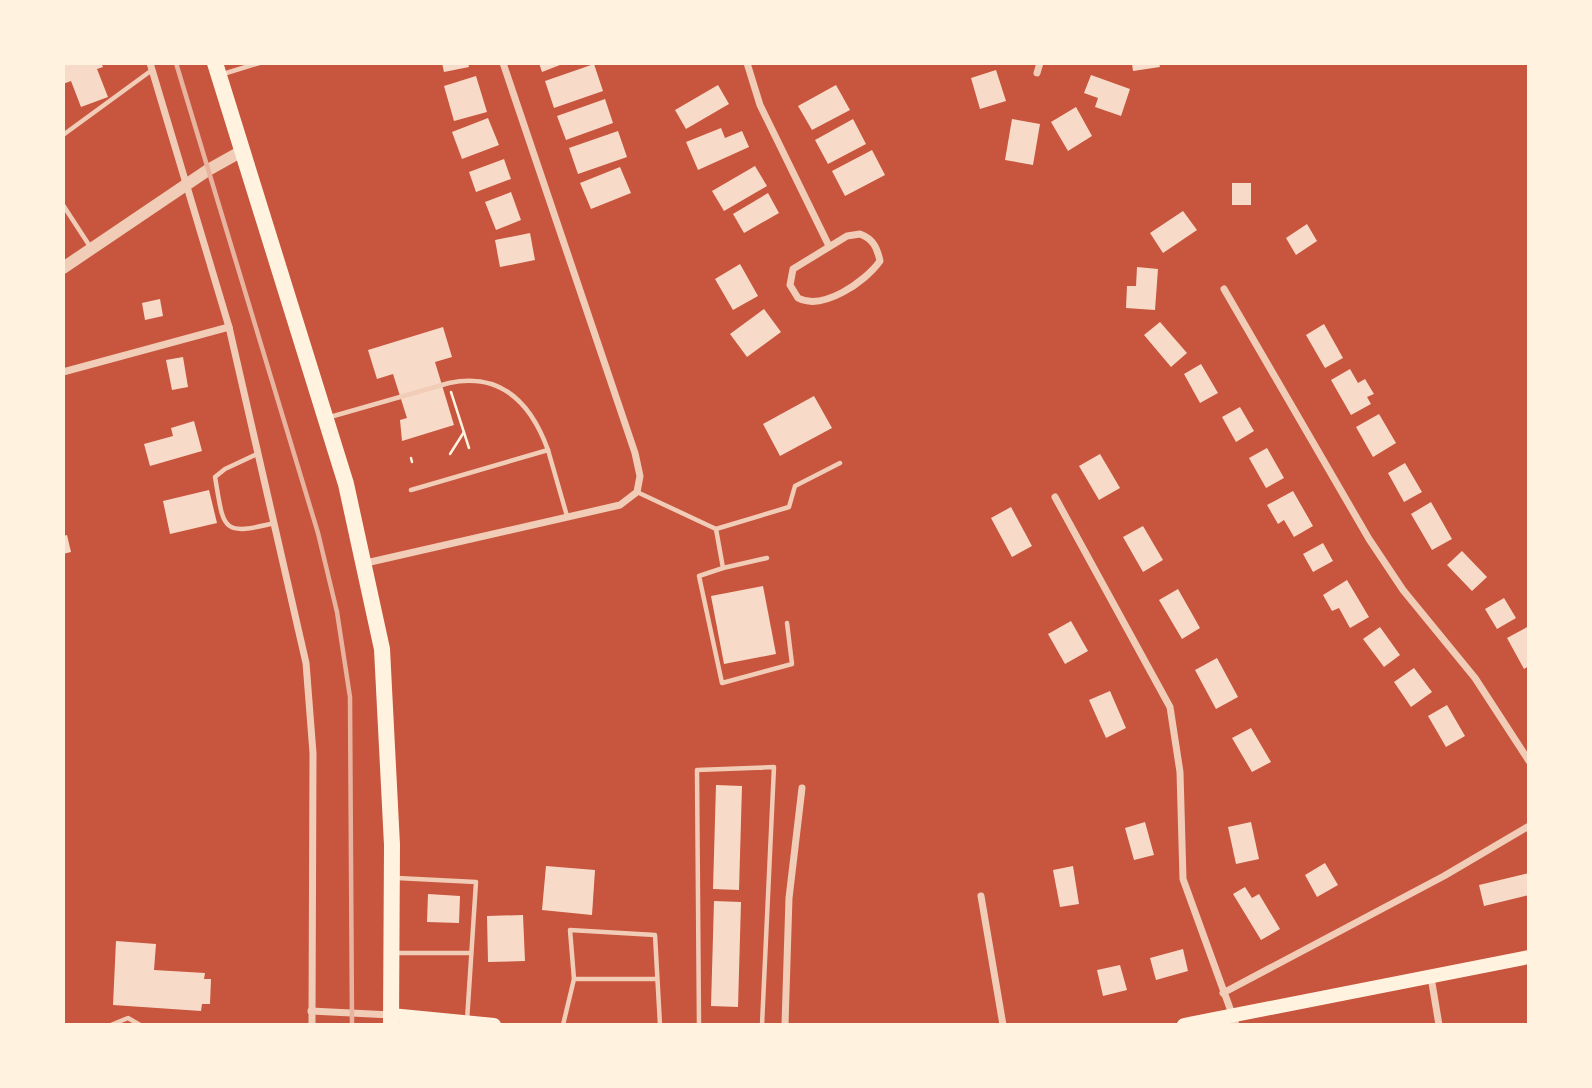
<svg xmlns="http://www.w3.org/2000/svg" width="1592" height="1088" font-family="Cabin,sans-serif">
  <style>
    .building { fill: #f7dbc8 }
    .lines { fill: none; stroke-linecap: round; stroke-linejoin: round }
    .path { stroke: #fff3e0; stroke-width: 2.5 }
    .service { stroke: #f1ccb7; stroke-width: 4.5 }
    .minor { stroke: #f1ccb7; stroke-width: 7 }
    .tertiary { stroke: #f1ccb7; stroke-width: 12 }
    .secondary { stroke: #fff3e0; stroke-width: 14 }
    .trunk { stroke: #fff3e0; stroke-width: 16 }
    .rail { stroke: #e9b49f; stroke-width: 4.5 }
  </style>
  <rect width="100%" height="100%" fill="#c8553d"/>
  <g class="building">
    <polygon points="63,63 101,63 103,67 97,69 108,97 81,107 71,81 63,84"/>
    <polygon points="442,63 468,63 469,67 444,72"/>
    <polygon points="539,63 565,63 542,72"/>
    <polygon points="1132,63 1159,63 1160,67 1133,71"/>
    <polygon points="594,64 603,91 554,108 545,81"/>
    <polygon points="996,70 1006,101 980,109 971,78"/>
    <polygon points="1091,75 1130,89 1121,116 1095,107 1098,98 1084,93"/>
    <polygon points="476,76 487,112 454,121 444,86"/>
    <polygon points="718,85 729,104 686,129 675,110"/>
    <polygon points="836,85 850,110 812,130 798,106"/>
    <polygon points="605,99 613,123 566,140 557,116"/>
    <polygon points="1076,107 1092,136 1068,151 1051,122"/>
    <polygon points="488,118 499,145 462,159 452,132"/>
    <polygon points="853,119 866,144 828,164 815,140"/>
    <polygon points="1012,119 1040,124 1033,165 1005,160"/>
    <polygon points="721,128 725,138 742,131 749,147 698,170 686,142"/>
    <polygon points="618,131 627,157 578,174 569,148"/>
    <polygon points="872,150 885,175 845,196 832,171"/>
    <polygon points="504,159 511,179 476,192 469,172"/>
    <polygon points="755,166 767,186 724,211 712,191"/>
    <polygon points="620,167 631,193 591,209 580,183"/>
    <rect x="1232" y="183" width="19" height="22"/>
    <polygon points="511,192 521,220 496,230 485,202"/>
    <polygon points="768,193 779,213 744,233 733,214"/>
    <polygon points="1183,211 1197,230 1163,253 1150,233"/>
    <polygon points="1307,224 1317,241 1296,255 1286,238"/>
    <polygon points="530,233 535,260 500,267 495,240"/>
    <polygon points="740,264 758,296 733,310 715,279"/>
    <polygon points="1137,267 1158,269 1155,310 1126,308 1127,286 1136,286"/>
    <polygon points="160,299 163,316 145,320 142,303"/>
    <polygon points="764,309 781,332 747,357 730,334"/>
    <polygon points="1160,322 1187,353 1171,367 1144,335"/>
    <polygon points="1324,324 1343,358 1325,368 1306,335"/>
    <polygon points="443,327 452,357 435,362 454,425 402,441 400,420 407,418 393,374 377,379 368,350"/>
    <polygon points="183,357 188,387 172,390 166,360"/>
    <polygon points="1201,364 1218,393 1200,403 1184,374"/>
    <polygon points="1350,369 1358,383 1365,379 1374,394 1367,397 1371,404 1351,415 1331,380"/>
    <polygon points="814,396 832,428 780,456 763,424"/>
    <polygon points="1240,407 1254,431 1236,442 1222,417"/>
    <polygon points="1379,414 1396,443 1373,457 1356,427"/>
    <polygon points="194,421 202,451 150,466 144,444 173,436 171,428"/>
    <polygon points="1267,448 1284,478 1266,488 1249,458"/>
    <polygon points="1100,454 1120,488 1099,500 1079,466"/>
    <polygon points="1405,463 1422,492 1404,502 1388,473"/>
    <polygon points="209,490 217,523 170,534 163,501"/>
    <polygon points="1293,491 1313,526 1294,537 1284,520 1278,524 1267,505"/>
    <polygon points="1431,502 1452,539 1432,550 1411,514"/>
    <polygon points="1011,507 1032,546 1012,557 991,518"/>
    <polygon points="1143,526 1163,560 1143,572 1123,537"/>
    <polygon points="67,535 71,552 63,554 63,536"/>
    <polygon points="1323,543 1333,561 1313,572 1303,554"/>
    <polygon points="1462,551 1487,577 1472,591 1447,565"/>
    <polygon points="1347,580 1369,617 1350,628 1339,608 1332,611 1323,595"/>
    <polygon points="763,586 776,654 724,664 711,596"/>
    <polygon points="1178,589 1200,628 1182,639 1159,600"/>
    <polygon points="1504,598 1516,618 1497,629 1485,609"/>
    <polygon points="1071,621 1088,651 1065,664 1048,634"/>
    <polygon points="1529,626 1529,666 1524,669 1507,638"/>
    <polygon points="1380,627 1400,655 1384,667 1363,639"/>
    <polygon points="1217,658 1238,697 1216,709 1195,670"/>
    <polygon points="1414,668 1432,692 1411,707 1394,682"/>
    <polygon points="1110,691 1126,728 1106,738 1089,700"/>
    <polygon points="1447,705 1465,736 1446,747 1428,716"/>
    <polygon points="1251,728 1271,762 1252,772 1232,738"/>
    <polygon points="716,785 742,786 739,890 713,889"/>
    <polygon points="1145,822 1154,855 1134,860 1125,828"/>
    <polygon points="1251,822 1259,859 1236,864 1228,827"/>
    <polygon points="1325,863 1338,885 1317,897 1305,875"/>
    <polygon points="546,866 595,870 592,915 542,910"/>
    <polygon points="1073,866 1079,904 1060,907 1053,870"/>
    <polygon points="1529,873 1529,895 1484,906 1479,885"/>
    <polygon points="1245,887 1252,898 1259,894 1280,929 1261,940 1233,894"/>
    <polygon points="428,894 460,896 459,923 427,922"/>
    <polygon points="714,901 741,902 738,1007 711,1006"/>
    <polygon points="523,915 525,961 488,962 487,916"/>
    <polygon points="116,941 156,944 154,970 205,973 204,979 211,979 210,1004 202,1004 201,1011 113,1005"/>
    <polygon points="1183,949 1188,971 1156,980 1150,958"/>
    <polygon points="1120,965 1127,990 1103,996 1097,970"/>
  </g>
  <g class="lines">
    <g class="path">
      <polyline points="451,392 469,448"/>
      <polyline points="450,454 464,432"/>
      <polyline points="411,458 412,462"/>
    </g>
    <g class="service">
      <polyline points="223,74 259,63"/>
      <polyline points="63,135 152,70"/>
      <polyline points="63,205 91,248"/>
      <path d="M 330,417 L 449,383 C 501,372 531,403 548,450"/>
      <path d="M 257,454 L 225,469 L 215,477 C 224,528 220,537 274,523"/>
      <polyline points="411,490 548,450 567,516"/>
      <polyline points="637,492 716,529 789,507 795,486 840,463"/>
      <polyline points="716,529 723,568 699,576 722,683 792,664 787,623"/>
      <polyline points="723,568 767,558"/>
      <polyline points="397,878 476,882 467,1021"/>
      <polyline points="396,953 471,953"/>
      <polyline points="574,979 570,930 655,935 660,1025"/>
      <polyline points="111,1025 128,1018 140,1025"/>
      <polyline points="563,1025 574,979 657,979"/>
      <polyline points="699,1025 697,770 774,767 762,1025"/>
    </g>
    <g class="minor">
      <polyline points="150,63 229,327 306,663 313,753 312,1025"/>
      <polyline points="747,63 760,105 829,246"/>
      <polyline points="1037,73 1040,63"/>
      <path d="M 860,234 C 873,239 877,247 880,261 C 865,282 823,311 798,298 L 790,285 L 793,269 L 847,236 Z"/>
      <polyline points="1224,289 1369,539 1403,590 1475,678 1529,761"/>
      <polyline points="63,372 229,327"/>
      <polyline points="1055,497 1170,707 1180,772 1183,879 1236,1025"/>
      <polyline points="366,563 620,505 637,492 640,476 635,453 503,63"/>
      <polyline points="981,896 1003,1025"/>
      <polyline points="1431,977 1439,1025"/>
      <polyline points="1223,993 1444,876 1529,826"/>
      <polyline points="311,1011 391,1015"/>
      <polyline points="785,1025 789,898 802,788"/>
    </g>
    <polyline class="tertiary" points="63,268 208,170 242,151"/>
    <g class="secondary">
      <polyline points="391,1015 494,1025"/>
      <polyline points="1184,1025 1529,957"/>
    </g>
    <polyline class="trunk" points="215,63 346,484 382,649 392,845 391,1025"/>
    <polyline class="rail" points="176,63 318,533 337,612 350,697 352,1025"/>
  </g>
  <rect width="1592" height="1088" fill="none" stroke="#fff3e0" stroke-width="130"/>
</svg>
